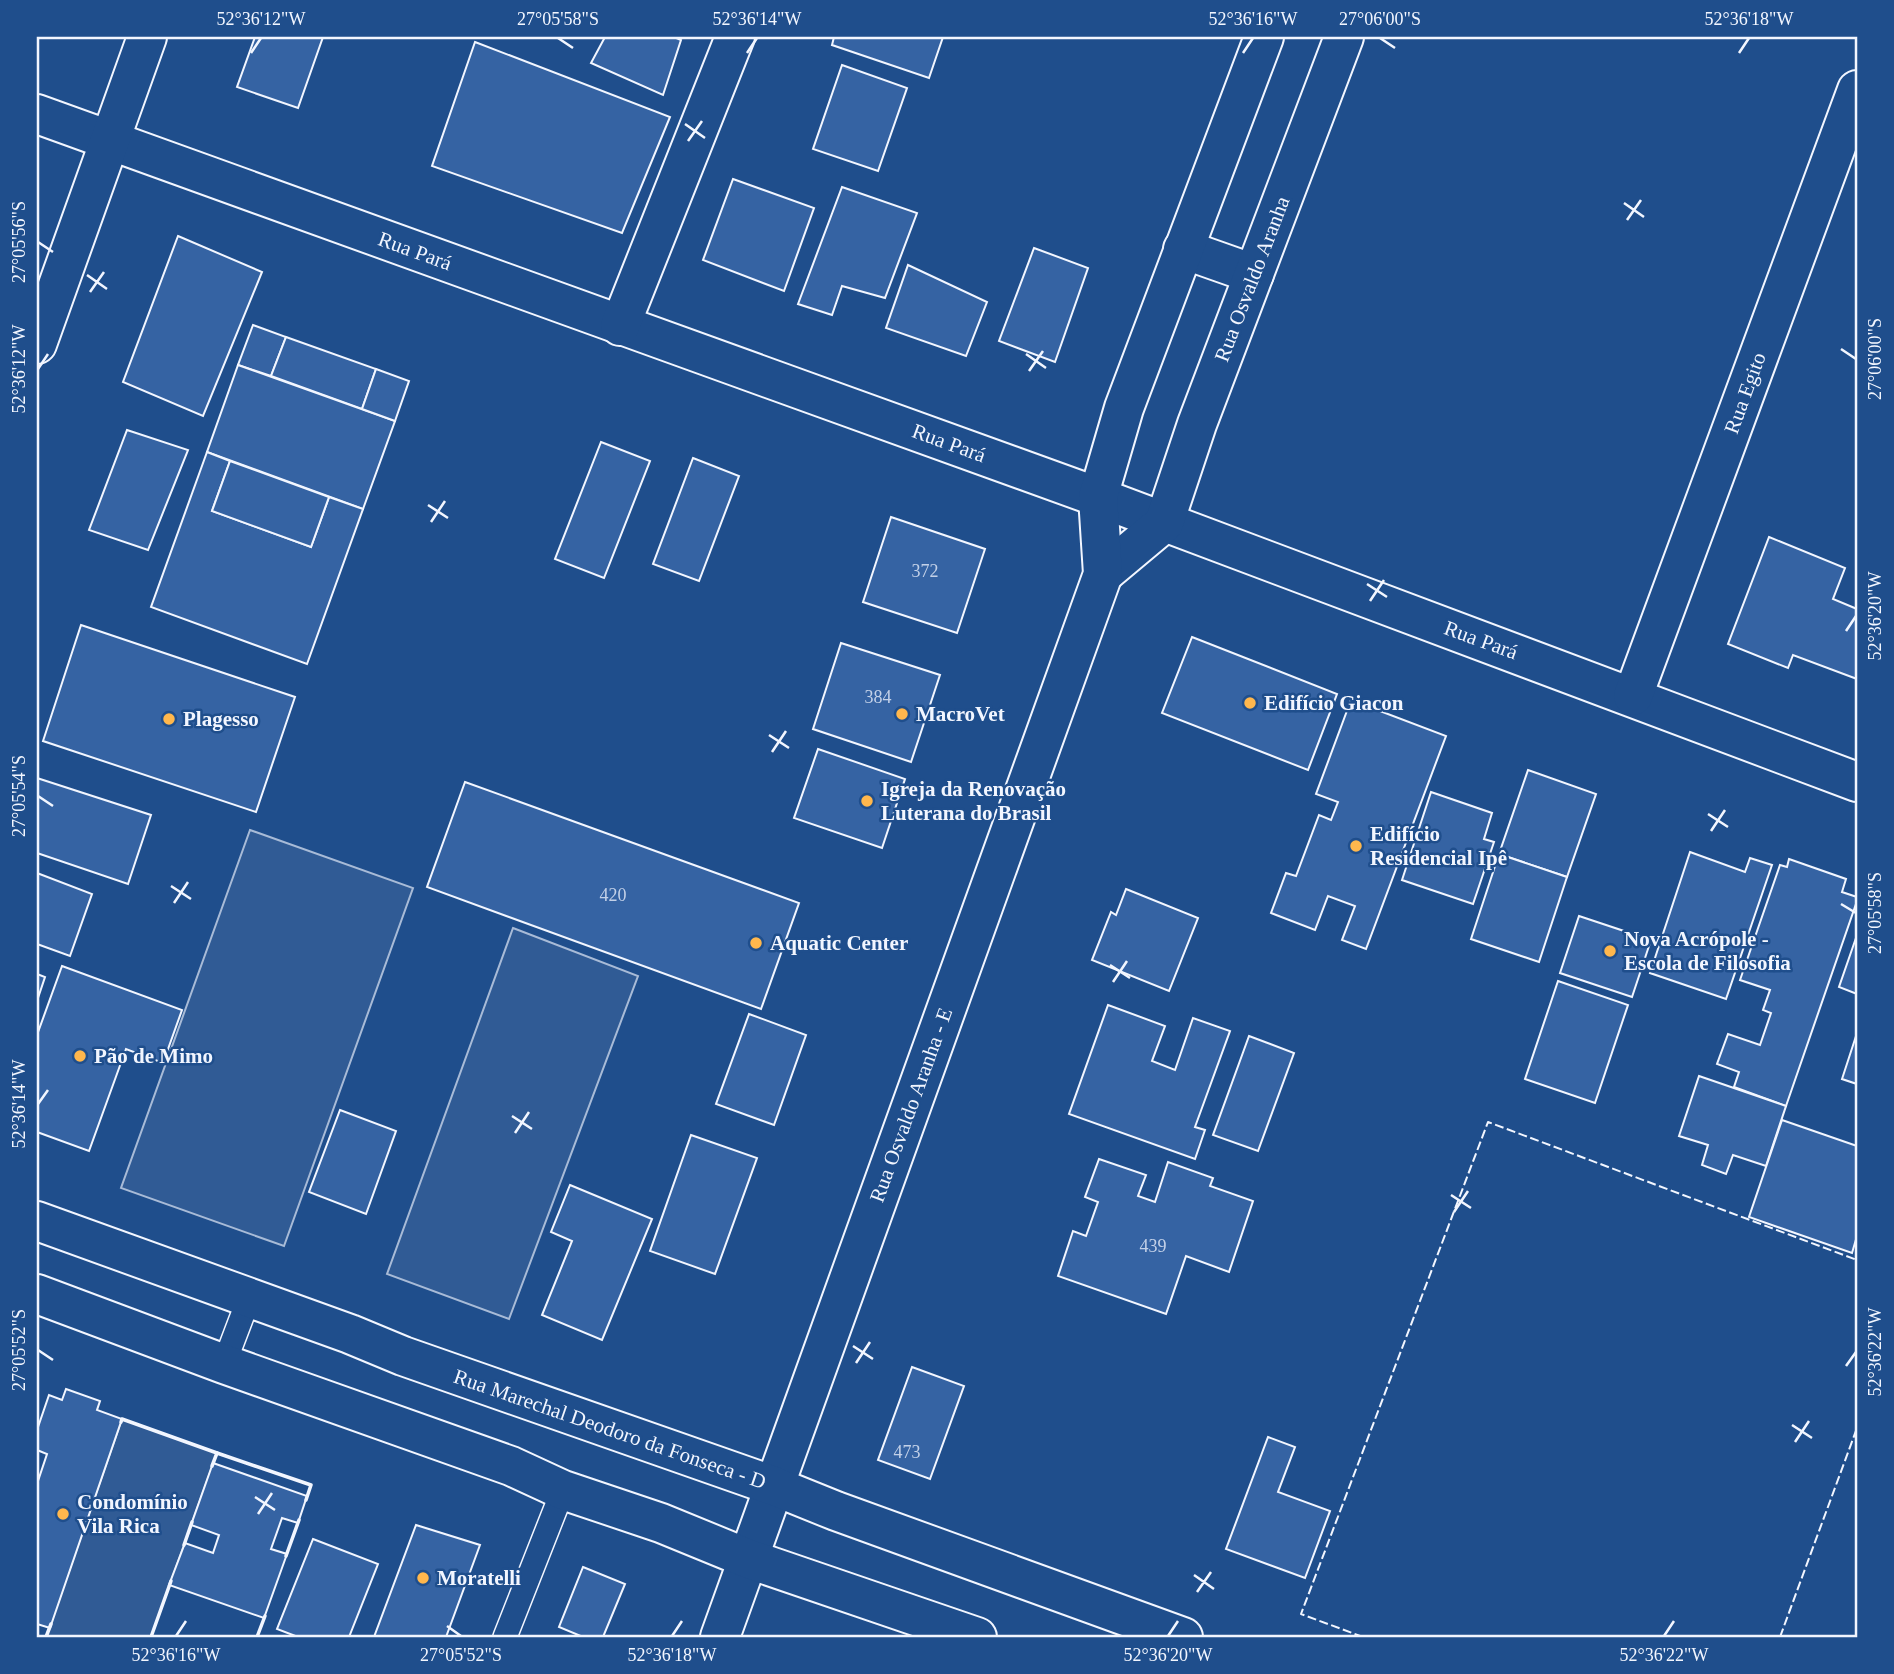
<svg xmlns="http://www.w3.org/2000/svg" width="1894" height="1674" font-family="'Times New Roman',serif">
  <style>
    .parking { fill: #305b95; stroke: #a8bbd7; stroke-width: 2 }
    .building { fill: #3563a3; stroke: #f2f6ff; stroke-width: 2 }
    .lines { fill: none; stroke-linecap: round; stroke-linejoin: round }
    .service-casing { stroke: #f2f6ff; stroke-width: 26 }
    .minor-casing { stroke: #f2f6ff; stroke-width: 42 }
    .tertiary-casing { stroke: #f2f6ff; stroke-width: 42 }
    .service { stroke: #1f4e8c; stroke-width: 23 }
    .minor { stroke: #1f4e8c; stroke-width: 38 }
    .tertiary { stroke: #1f4e8c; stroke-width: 38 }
    .fence { stroke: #f2f6ff; stroke-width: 2; stroke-dasharray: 9 3.5; stroke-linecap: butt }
    .wall { stroke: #f2f6ff; stroke-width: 3.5 }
    .ticks { fill: none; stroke: #f2f6ff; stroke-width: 2.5 }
    .poi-dot { fill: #ffb74d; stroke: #1f4e8c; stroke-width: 2.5 }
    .labels { text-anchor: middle; stroke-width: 5; stroke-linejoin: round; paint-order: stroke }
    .number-label { font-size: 18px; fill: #c3d1e8 }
    .street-label { font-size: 21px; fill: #f2f6ff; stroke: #1f4e8c }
    .poi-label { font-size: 21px; font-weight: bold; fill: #f2f6ff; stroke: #1f4e8c; text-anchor: start }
    .neatline { fill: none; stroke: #f2f6ff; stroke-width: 2.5 }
    .ticks-label { font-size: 18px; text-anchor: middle; fill: #f2f6ff }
  </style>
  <rect width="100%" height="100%" fill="#1f4e8c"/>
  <g class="parking">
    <polygon points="250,830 413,888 284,1246 121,1188"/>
    <polygon points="513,928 638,976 509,1319 387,1274"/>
    <polygon points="122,1419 217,1453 151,1637 46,1637"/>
  </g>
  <g class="building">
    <polygon points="255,37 323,37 298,108 237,87"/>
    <polygon points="605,37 674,37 681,40 663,95 591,63"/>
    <polygon points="834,37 943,37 929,78 832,45"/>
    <polygon points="475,42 670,117 622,233 432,166"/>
    <polygon points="842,65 907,88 878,171 813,149"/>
    <polygon points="733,179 814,208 784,291 703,260"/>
    <polygon points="842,187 917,213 885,298 842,286 832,315 798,304"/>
    <polygon points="178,236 262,272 203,416 123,382"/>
    <polygon points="1034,248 1088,268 1055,362 999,341"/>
    <polygon points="908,265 987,302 966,356 886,328"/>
    <polygon points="253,325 286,337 271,376 238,365"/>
    <polygon points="286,337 376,369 362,409 271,376"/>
    <polygon points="238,365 395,421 363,509 207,452"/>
    <polygon points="376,369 409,381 395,421 362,409"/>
    <polygon points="127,430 188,450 148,550 89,530"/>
    <polygon points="601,442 650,461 604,578 555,559"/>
    <polygon points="207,452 230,461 212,511 311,547 329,497 363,509 307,664 151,607"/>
    <polygon points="693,458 739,476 699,581 653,564"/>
    <polygon points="230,461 329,497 311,547 212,511"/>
    <polygon points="891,517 985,549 957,633 863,602"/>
    <polygon points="1769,537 1845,568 1833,599 1857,609 1857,679 1793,655 1788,668 1728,644"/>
    <polygon points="81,625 295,697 256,812 43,741"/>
    <polygon points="1192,637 1337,694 1308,770 1162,713"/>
    <polygon points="841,643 940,675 911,762 813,729"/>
    <polygon points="1351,700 1446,736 1366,949 1342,940 1355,906 1328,896 1315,930 1271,913 1286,873 1296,876 1319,815 1331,820 1338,802 1316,794"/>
    <polygon points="818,749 905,779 882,848 794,818"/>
    <polygon points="1528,770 1596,794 1567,877 1499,854"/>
    <polygon points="37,778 151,815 128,884 37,853"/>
    <polygon points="465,782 799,903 761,1009 427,887"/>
    <polygon points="1431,792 1492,813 1484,839 1494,842 1473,904 1402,880"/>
    <polygon points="1690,852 1745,872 1750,858 1772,865 1726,999 1650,973"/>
    <polygon points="1499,854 1567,877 1539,962 1471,939"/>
    <polygon points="1789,859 1846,879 1842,892 1857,897 1857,901 1786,1106 1734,1087 1739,1072 1717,1064 1728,1034 1760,1045 1771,1013 1763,1010 1770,990 1740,980 1780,865 1787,867"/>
    <polygon points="37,873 92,894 70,956 37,944"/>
    <polygon points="1126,889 1198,918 1169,991 1092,960 1111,912 1116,915"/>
    <polygon points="1579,916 1651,940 1632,997 1560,973"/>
    <polygon points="1857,935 1857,994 1839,987"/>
    <polygon points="62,966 182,1010 163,1063 126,1049 89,1151 37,1132 37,1035"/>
    <polygon points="37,974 45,977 37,1001"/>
    <polygon points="1558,981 1628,1005 1595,1103 1525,1079"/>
    <polygon points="1108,1005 1165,1026 1152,1061 1175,1070 1193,1018 1230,1031 1195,1127 1205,1130 1195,1159 1069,1114"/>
    <polygon points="749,1014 806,1035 774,1125 716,1104"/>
    <polygon points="1857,1033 1857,1084 1842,1079"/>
    <polygon points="1249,1036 1294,1053 1258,1151 1213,1135"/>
    <polygon points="1699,1076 1786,1106 1766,1166 1733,1155 1726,1174 1702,1165 1708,1145 1679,1136"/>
    <polygon points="340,1110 396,1131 366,1214 309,1192"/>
    <polygon points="1782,1120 1857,1146 1857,1236 1852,1253 1749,1217"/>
    <polygon points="691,1135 757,1158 715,1274 650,1251"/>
    <polygon points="1099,1159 1146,1175 1138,1196 1155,1202 1168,1162 1213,1178 1210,1186 1253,1201 1229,1272 1186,1256 1166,1314 1058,1276 1073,1231 1086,1236 1098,1202 1085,1197"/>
    <polygon points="570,1185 652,1219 602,1340 542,1315 572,1241 551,1232"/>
    <polygon points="912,1367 964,1386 930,1479 878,1460"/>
    <polygon points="66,1389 100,1401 97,1410 122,1419 50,1628 37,1624 37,1484 47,1454 37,1450 37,1430 49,1395 62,1400"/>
    <polygon points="1268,1437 1295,1447 1278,1492 1330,1511 1305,1578 1226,1549"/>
    <polygon points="213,1463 307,1496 298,1523 282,1518 271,1549 287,1554 264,1618 169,1585 185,1543 213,1553 219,1535 191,1525"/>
    <polygon points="416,1525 480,1545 446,1637 374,1637"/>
    <polygon points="313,1539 378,1564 349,1637 298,1637 277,1629"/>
    <polygon points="583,1567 625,1584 603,1637 583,1637 559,1627"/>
  </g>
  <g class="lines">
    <g class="service-casing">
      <g id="service">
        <polyline points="224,1364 249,1298"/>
        <polyline points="505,1637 563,1490"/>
      </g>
    </g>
    <g class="minor-casing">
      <g id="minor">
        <polyline points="37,114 1098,497 1857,782"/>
        <polyline points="1183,249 1254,274"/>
        <polyline points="620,326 735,37"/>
        <polyline points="1103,574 1164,523 1197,424 1344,37"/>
        <polyline points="1633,696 1857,90"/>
        <polyline points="720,1637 1103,574 1098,497 1124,408 1264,37"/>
      </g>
    </g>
    <g class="tertiary-casing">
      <g id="tertiary">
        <polyline points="37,344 147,37"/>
        <polyline points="37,1221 350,1334 403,1356 774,1486 836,1511 1183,1637"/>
        <polyline points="37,1294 224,1364 511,1466 563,1490 661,1523 749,1559 977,1637"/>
      </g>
    </g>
    <use href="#service" class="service"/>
    <use href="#minor" class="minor"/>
    <use href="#tertiary" class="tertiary"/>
    <g class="fence">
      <polyline points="1363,1637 1301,1614 1488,1122 1857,1260"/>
      <polyline points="1780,1637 1857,1428"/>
    </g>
    <g class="wall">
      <polyline points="121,1422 122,1419 217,1453 212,1466"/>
      <polyline points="217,1453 311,1485 306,1500"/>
      <polyline points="184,1545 192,1522"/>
      <polyline points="286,1556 299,1520"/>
      <polyline points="46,1637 51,1624"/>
      <polyline points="151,1637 171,1581"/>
      <polyline points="257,1637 265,1616"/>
    </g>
  </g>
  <path class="ticks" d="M 558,38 L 573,48M 1380,38 L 1395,48M 251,53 L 261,38M 747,53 L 757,38M 1243,53 L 1253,38M 1739,53 L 1749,38M 685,124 L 705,138M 688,141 L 702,121M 1624,203 L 1644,217M 1627,220 L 1641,200M 38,242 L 53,252M 87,275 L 107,289M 90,292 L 104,272M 1841,349 L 1856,359M 1026,354 L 1046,368M 38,369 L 48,354M 1029,371 L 1043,351M 428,505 L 448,518M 431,522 L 445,501M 1367,584 L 1387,597M 1370,601 L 1384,580M 1846,631 L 1856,616M 769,735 L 789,748M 772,752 L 786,731M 38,796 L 53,806M 1708,814 L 1728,827M 1711,831 L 1725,810M 171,886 L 191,899M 174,903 L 188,882M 1841,904 L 1856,913M 1110,965 L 1130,978M 1113,982 L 1127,961M 38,1104 L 48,1090M 512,1116 L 532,1129M 515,1133 L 529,1112M 1451,1195 L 1471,1208M 1454,1212 L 1468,1191M 853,1346 L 873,1359M 38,1350 L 53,1360M 856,1363 L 870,1342M 1846,1366 L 1856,1352M 1792,1425 L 1812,1438M 1795,1442 L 1809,1421M 255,1497 L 275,1510M 258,1514 L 272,1493M 1194,1575 L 1214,1589M 1197,1592 L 1211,1572M 447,1626 L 461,1636M 176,1636 L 186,1621M 672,1636 L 682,1621M 1168,1636 L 1178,1621M 1664,1636 L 1674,1621"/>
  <g class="poi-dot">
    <circle cx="1250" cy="703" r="7"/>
    <circle cx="902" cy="714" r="7"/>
    <circle cx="169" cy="719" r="7"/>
    <circle cx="867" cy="801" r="7"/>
    <circle cx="1356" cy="846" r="7"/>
    <circle cx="756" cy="943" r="7"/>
    <circle cx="1610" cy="951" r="7"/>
    <circle cx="80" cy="1056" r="7"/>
    <circle cx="63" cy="1514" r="7"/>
    <circle cx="423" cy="1578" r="7"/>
  </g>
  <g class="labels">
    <g class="number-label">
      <text x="925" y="577">372</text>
      <text x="878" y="703">384</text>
      <text x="613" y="901">420</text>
      <text x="1153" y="1252">439</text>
      <text x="907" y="1458">473</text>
    </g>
    <g class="street-label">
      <text transform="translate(415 251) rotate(20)" y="7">Rua Pará</text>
      <text transform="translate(1252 279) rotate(-69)" y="7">Rua Osvaldo Aranha</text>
      <text transform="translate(1745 393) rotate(-70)" y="7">Rua Egito</text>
      <text transform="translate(949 443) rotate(20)" y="7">Rua Pará</text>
      <text transform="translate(1481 640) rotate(20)" y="7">Rua Pará</text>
      <text transform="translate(911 1105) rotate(-70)" y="7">Rua Osvaldo Aranha - E</text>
      <text transform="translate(610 1429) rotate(19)" y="7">Rua Marechal Deodoro da Fonseca - D</text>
    </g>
    <g class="poi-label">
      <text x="1264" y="710">Edifício Giacon</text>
      <text x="916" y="721">MacroVet</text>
      <text x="183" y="726">Plagesso</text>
      <text x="881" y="796">Igreja da Renovação<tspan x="881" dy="24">Luterana do Brasil</tspan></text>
      <text x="1370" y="841">Edifício<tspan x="1370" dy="24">Residencial Ipê</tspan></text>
      <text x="1624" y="946">Nova Acrópole -<tspan x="1624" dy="24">Escola de Filosofia</tspan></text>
      <text x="770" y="950">Aquatic Center</text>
      <text x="94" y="1063">Pão de Mimo</text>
      <text x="77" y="1509">Condomínio<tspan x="77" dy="24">Vila Rica</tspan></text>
      <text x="437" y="1585">Moratelli</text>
    </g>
  </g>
  <rect width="1894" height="1674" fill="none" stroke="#1f4e8c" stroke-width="77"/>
  <rect x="38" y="38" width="1818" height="1598" class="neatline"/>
  <g class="ticks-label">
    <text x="261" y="25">52°36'12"W</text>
    <text x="558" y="25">27°05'58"S</text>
    <text x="757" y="25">52°36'14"W</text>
    <text x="1253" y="25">52°36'16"W</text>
    <text x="1380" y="25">27°06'00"S</text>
    <text x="1749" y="25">52°36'18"W</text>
    <text transform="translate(19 242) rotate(-90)" y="6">27°05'56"S</text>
    <text transform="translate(1875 359) rotate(-90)" y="6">27°06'00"S</text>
    <text transform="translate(19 369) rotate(-90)" y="6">52°36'12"W</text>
    <text transform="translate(1875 616) rotate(-90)" y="6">52°36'20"W</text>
    <text transform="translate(19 796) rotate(-90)" y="6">27°05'54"S</text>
    <text transform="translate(1875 913) rotate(-90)" y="6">27°05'58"S</text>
    <text transform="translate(19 1104) rotate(-90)" y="6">52°36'14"W</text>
    <text transform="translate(19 1350) rotate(-90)" y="6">27°05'52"S</text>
    <text transform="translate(1875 1352) rotate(-90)" y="6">52°36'22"W</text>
    <text x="176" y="1661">52°36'16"W</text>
    <text x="461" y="1661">27°05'52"S</text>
    <text x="672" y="1661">52°36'18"W</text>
    <text x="1168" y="1661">52°36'20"W</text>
    <text x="1664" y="1661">52°36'22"W</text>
  </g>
</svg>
